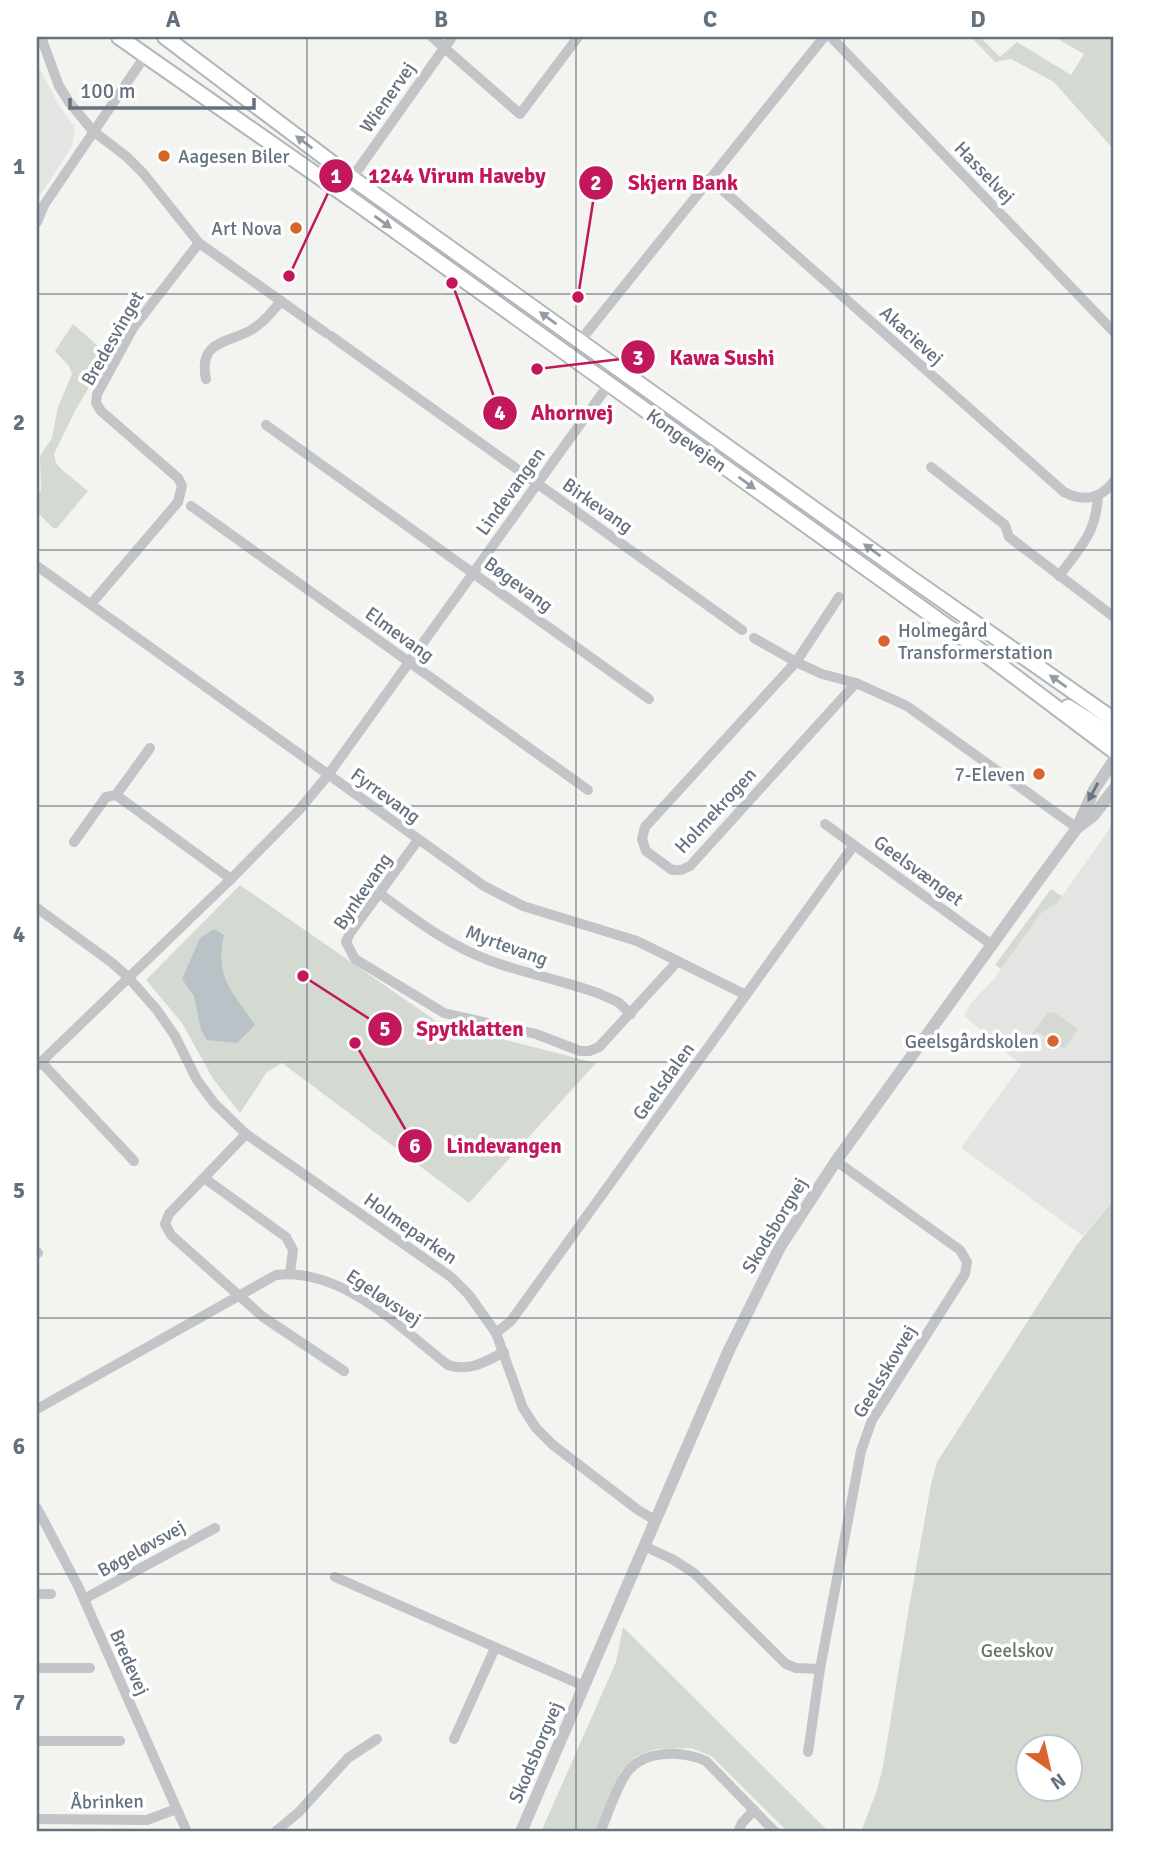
<svg xmlns="http://www.w3.org/2000/svg" width="1151" height="1869" font-family="Signika,sans-serif">
  <style>
    .built { fill: #e4e5e3 }
    .green { fill: #d4dad1; fill-rule: evenodd }
    .water { fill: #b9c2c7 }
    .lines { fill: none; stroke-linecap: round; stroke-linejoin: round }
    .secondary-casing { stroke: #b2b6ba; stroke-width: 18 }
    .minor { stroke: #c2c4c8; stroke-width: 10 }
    .tertiary { stroke: #c2c4c8; stroke-width: 12 }
    .secondary { stroke: #fff; stroke-width: 14 }
    .oneway { fill: #929ca5 }
    .oneway2 { fill: #697583 }
    .grid { fill: none; stroke: #64717f; stroke-width: 2; stroke-opacity: 0.55 }
    .poi-dot { fill: #d7652c; stroke: #fff; stroke-width: 2.5 }
    .labels { text-anchor: middle; stroke-width: 7; stroke-linejoin: round; paint-order: stroke }
    .street-label { font-size: 19px; fill: #64717f; stroke: #fff }
    .poi-label { font-size: 19px; fill: #64717f; stroke: #fff; text-anchor: end }
    .park-label { font-size: 19px; fill: #657763; stroke: #fff }
    .leader { fill: none; stroke: #c2185b; stroke-width: 2.5 }
    .callout-dot { fill: #c2185b; stroke: #fff; stroke-width: 2.5 }
    .mark-label { font-size: 21px; text-anchor: middle; font-weight: bold; fill: #fff }
    .callout-label { font-size: 21px; text-anchor: middle; font-weight: bold; fill: #c2185b; stroke: #fff; stroke-width: 7; stroke-linejoin: round; paint-order: stroke }
    .neatline { fill: none; stroke: #64717f; stroke-width: 2.5 }
    .grid-label { font-size: 23px; text-anchor: middle; font-weight: bold; fill: #64717f }
  </style>
  <rect width="100%" height="100%" fill="#f3f4f0"/>
  <g class="built">
    <polygon points="37,64 60,107 75,127 72,146 37,200"/>
    <polygon points="1114,822 1114,1199 1083,1236 961,1148 1021,1065 964,1016 971,1003 994,979 1053,895 1060,899"/>
  </g>
  <g class="green">
    <polygon points="971,37 980,37 1000,57 1017,42 1071,75 1084,54 1054,37 1114,37 1114,150 1054,82 1011,59 995,62"/>
    <polygon points="73,324 108,355 76,409 54,454 56,463 61,469 88,491 57,528 53,528 37,512 37,496 41,491 40,456 52,438 58,407 72,374 69,366 55,351"/>
    <polygon points="240,885 439,1023 596,1063 469,1203 282,1063 267,1072 240,1113 213,1079 182,1023 146,980"/>
    <polygon points="1051,889 1062,896 1056,904 1041,913 1001,969 995,965"/>
    <polygon points="1048,1012 1055,1013 1078,1029 1064,1049 1037,1032 1029,1044 1027,1042"/>
    <path d="M 1114,1199 L 1114,1832 L 861,1832 L 877,1790 L 883,1766 L 908,1613 L 931,1484 L 937,1462 L 1076,1246 ZM 1028,1746 L 1070,1746 L 1070,1788 L 1028,1788 Z"/>
    <polygon points="623,1627 829,1832 788,1832 711,1756 691,1748 656,1749 635,1757 621,1771 595,1832 541,1832 616,1662"/>
  </g>
  <path class="water" d="M 214,929 L 224,935 C 214,977 233,992 255,1025 L 237,1043 L 207,1040 L 201,1030 L 194,996 L 182,979 L 200,938 Z"/>
  <g class="lines">
    <g class="secondary-casing">
      <g id="secondary">
        <polyline points="119,37 358,204 969,642 1114,751"/>
        <polyline points="165,37 352,178 905,574 1114,720"/>
        <polyline points="1068,707 1114,736"/>
      </g>
    </g>
    <g class="minor">
      <polyline points="41,37 59,86 69,102 93,131 127,157 143,173 199,243 326,333"/>
      <polyline points="432,37 520,114 578,37"/>
      <polyline points="831,37 1114,332"/>
      <polyline points="352,178 452,37"/>
      <path d="M 710,179 L 1064,492 C 1083,502 1101,499 1114,481"/>
      <polyline points="37,222 44,205 145,56"/>
      <polyline points="331,336 742,630"/>
      <polyline points="580,341 824,37"/>
      <path d="M 206,379 C 198,340 227,344 253,329 C 264,322 273,311 281,301"/>
      <polyline points="266,425 649,699"/>
      <polyline points="931,467 1005,525 1009,537 1114,617"/>
      <polyline points="191,506 588,790"/>
      <polyline points="37,566 484,886 523,906 637,941 746,995"/>
      <path d="M 1059,576 C 1081,546 1096,534 1098,495"/>
      <polyline points="839,597 796,662 645,827 642,839 646,851 672,870 681,870 690,866 856,683"/>
      <polyline points="91,604 178,502 182,486 178,478 101,411 96,403 97,394 133,328 199,243"/>
      <polyline points="754,638 796,662 822,674 856,683 907,706 1077,828"/>
      <polyline points="116,795 231,879"/>
      <polyline points="825,824 992,945"/>
      <polyline points="418,840 350,933 346,942 355,959 444,1013 536,1034 580,1051 589,1051 599,1047 678,961"/>
      <polyline points="74,842 106,797 116,795 150,748"/>
      <path d="M 379,893 C 414,919 449,946 491,961 C 527,974 565,981 600,994 L 618,1002 L 631,1014"/>
      <polyline points="37,908 111,962 128,977 157,1010 175,1036 197,1080 214,1103 246,1134 451,1277 469,1295 496,1333 523,1408 536,1428 553,1445 638,1510 655,1520"/>
      <polyline points="41,1062 134,1161"/>
      <polyline points="37,1066 231,879 299,810 328,775 609,384"/>
      <polyline points="246,1134 169,1214 165,1224 171,1235 263,1317 344,1371"/>
      <polyline points="204,1178 286,1237 293,1250 290,1273"/>
      <polyline points="37,1252 38,1253"/>
      <polyline points="496,1333 511,1321 854,845"/>
      <path d="M 37,1409 L 276,1275 C 342,1267 400,1328 448,1365 C 469,1372 485,1362 504,1352"/>
      <polyline points="37,1508 78,1586 187,1832"/>
      <polyline points="644,1546 672,1559 694,1573 786,1664 796,1668 820,1669"/>
      <polyline points="335,1577 584,1686"/>
      <polyline points="37,1594 51,1594"/>
      <polyline points="84,1599 215,1528"/>
      <polyline points="37,1668 90,1668"/>
      <polyline points="454,1739 495,1648"/>
      <polyline points="37,1741 120,1741"/>
      <polyline points="808,1752 820,1669 861,1451 872,1420 965,1274 967,1262 960,1250 836,1161"/>
      <polyline points="37,1819 147,1820 176,1809"/>
      <polyline points="275,1832 299,1812 348,1758 377,1739"/>
      <path d="M 600,1832 C 608,1814 614,1794 624,1777 C 640,1749 681,1750 706,1761 L 775,1832"/>
      <polyline points="738,1832 742,1823 754,1810"/>
    </g>
    <g class="tertiary">
      <polyline points="1077,828 1094,790 1114,760"/>
      <polyline points="521,1832 729,1350 780,1247 836,1161 1035,885 1077,828 1093,816 1114,789"/>
    </g>
    <use href="#secondary" class="secondary"/>
  </g>
  <defs><path id="oneway-solid" d="M-6-.8H1V-3.2L6.5 0L1 3.2V.8H-6Z" transform="scale(1.75)"/></defs>
  <g class="oneway">
    <use href="#oneway-solid" transform="translate(304 142) rotate(-143)"/>
    <use href="#oneway-solid" transform="translate(383 222) rotate(36)"/>
    <use href="#oneway-solid" transform="translate(548 318) rotate(-144)"/>
    <use href="#oneway-solid" transform="translate(747 483) rotate(36)"/>
    <use href="#oneway-solid" transform="translate(872 550) rotate(-144)"/>
    <use href="#oneway-solid" transform="translate(1058 681) rotate(-145)"/>
  </g>
  <use class="oneway2" href="#oneway-solid" transform="translate(1093 792) rotate(118)"/>
  <path class="grid" d="M 307,37 L 307,1832M 576,37 L 576,1832M 844,37 L 844,1832M 37,294 L 1114,294M 37,550 L 1114,550M 37,806 L 1114,806M 37,1062 L 1114,1062M 37,1318 L 1114,1318M 37,1574 L 1114,1574"/>
  <g class="poi-dot">
    <circle cx="164" cy="156" r="7"/>
    <circle cx="296" cy="228" r="7"/>
    <circle cx="884" cy="641" r="7"/>
    <circle cx="1039" cy="774" r="7"/>
    <circle cx="1053" cy="1041" r="7"/>
  </g>
  <g class="labels">
    <g class="street-label">
      <text transform="translate(387 97) rotate(-55)" y="7">Wienervej</text>
      <text transform="translate(985 172) rotate(46)" y="7">Hasselvej</text>
      <text transform="translate(912 335) rotate(42)" y="7">Akacievej</text>
      <text transform="translate(112 338) rotate(-60)" y="7">Bredesvinget</text>
      <text transform="translate(687 440) rotate(36)" y="7">Kongevejen</text>
      <text transform="translate(510 491) rotate(-54)" y="7">Lindevangen</text>
      <text transform="translate(598 505) rotate(35)" y="7">Birkevang</text>
      <text transform="translate(519 584) rotate(36)" y="7">Bøgevang</text>
      <text transform="translate(400 634) rotate(36)" y="7">Elmevang</text>
      <text transform="translate(386 795) rotate(36)" y="7">Fyrrevang</text>
      <text transform="translate(715 810) rotate(-47)" y="7">Holmekrogen</text>
      <text transform="translate(919 870) rotate(36)" y="7">Geelsvænget</text>
      <text transform="translate(362 891) rotate(-56)" y="7">Bynkevang</text>
      <text transform="translate(507 945) rotate(20)" y="7">Myrtevang</text>
      <text transform="translate(663 1081) rotate(-54)" y="7">Geelsdalen</text>
      <text transform="translate(774 1225) rotate(-59)" y="7">Skodsborgvej</text>
      <text transform="translate(411 1228) rotate(35)" y="7">Holmeparken</text>
      <text transform="translate(384 1297) rotate(34)" y="7">Egeløvsvej</text>
      <text transform="translate(884 1371) rotate(-59)" y="7">Geelsskovvej</text>
      <text transform="translate(141 1548) rotate(-29)" y="7">Bøgeløvsvej</text>
      <text transform="translate(130 1662) rotate(66)" y="7">Bredevej</text>
      <text transform="translate(535 1752) rotate(-67)" y="7">Skodsborgvej</text>
      <text transform="translate(107 1801) rotate(-1)" y="7">Åbrinken</text>
    </g>
    <g class="poi-label">
      <text x="178" y="163" text-anchor="start">Aagesen Biler</text>
      <text x="282" y="235">Art Nova</text>
      <text x="898" y="637" text-anchor="start">Holmegård<tspan x="898" dy="22">Transformerstation</tspan></text>
      <text x="1025" y="781">7-Eleven</text>
      <text x="1039" y="1048">Geelsgårdskolen</text>
    </g>
    <g class="park-label">
      <text x="1017" y="1657">Geelskov</text>
    </g>
  </g>
  <path class="leader" d="M289 276L336 176M578 297L596 183M537 369L638 357M452 283L500 413M303 976L385 1029M355 1043L415 1146"/>
  <g class="callout-dot">
    <circle cx="289" cy="276" r="7"/>
    <circle cx="578" cy="297" r="7"/>
    <circle cx="537" cy="369" r="7"/>
    <circle cx="452" cy="283" r="7"/>
    <circle cx="303" cy="976" r="7"/>
    <circle cx="355" cy="1043" r="7"/>
    <circle cx="336" cy="176" r="18"/>
    <circle cx="596" cy="183" r="18"/>
    <circle cx="638" cy="357" r="18"/>
    <circle cx="500" cy="413" r="18"/>
    <circle cx="385" cy="1029" r="18"/>
    <circle cx="415" cy="1146" r="18"/>
  </g>
  <g class="mark-label">
    <text x="336" y="183">1</text>
    <text x="596" y="190">2</text>
    <text x="638" y="365">3</text>
    <text x="500" y="420">4</text>
    <text x="385" y="1036">5</text>
    <text x="415" y="1153">6</text>
  </g>
  <g class="callout-label">
    <text x="457" y="183">1244 Virum Haveby</text>
    <text x="683" y="190">Skjern Bank</text>
    <text x="722" y="365">Kawa Sushi</text>
    <text x="572" y="420">Ahornvej</text>
    <text x="470" y="1036">Spytklatten</text>
    <text x="504" y="1153">Lindevangen</text>
  </g>
  <rect width="1151" height="1869" fill="none" stroke="#ffffff" stroke-width="77"/>
  <g transform="translate(1049 1768) rotate(146)"><circle r="33" fill="#ffffff" stroke="#c1c6cc" stroke-width="2"/>
  <path d="M0-5L12 26L0 18L-12 26Z" fill="#d7652c"/>
  <text y="-10" font-size="19" font-weight="bold" text-anchor="middle" fill="#64717f">N</text>
  </g>
  <path d="M70 98v10h184v-10" fill="none" stroke="#64717f" stroke-width="3.5"/>
  <text x="80" y="98" font-size="21" fill="#64717f" stroke="#ffffff" stroke-width="5" paint-order="stroke">100 m</text>
  <rect x="38" y="38" width="1074" height="1792" class="neatline"/>
  <g class="grid-label">
    <text x="173" y="27">A</text>
    <text x="441" y="27">B</text>
    <text x="710" y="27">C</text>
    <text x="978" y="27">D</text>
    <text x="19" y="174">1</text>
    <text x="19" y="430">2</text>
    <text x="19" y="686">3</text>
    <text x="19" y="942">4</text>
    <text x="19" y="1198">5</text>
    <text x="19" y="1454">6</text>
    <text x="19" y="1710">7</text>
  </g>
</svg>
